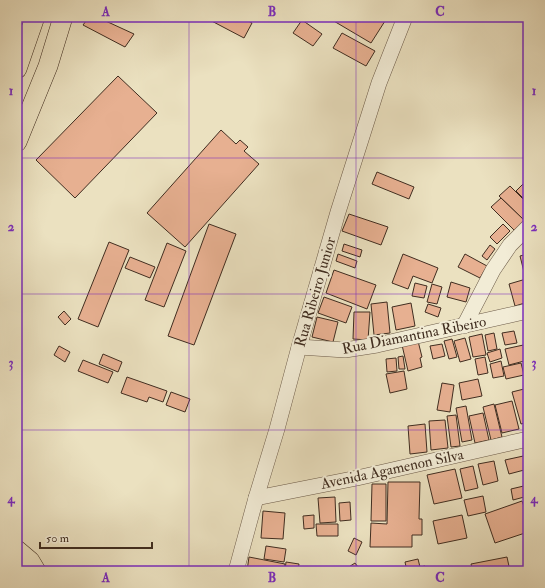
<svg xmlns="http://www.w3.org/2000/svg" width="545" height="588" font-family="'IM FELL Double Pica',serif">
  <style>
    .building { fill: #e7b091; stroke: #402d20 }
    .lines { fill: none; stroke-linecap: round; stroke-linejoin: round }
    .minor-casing { stroke: #6b5a48; stroke-width: 16 }
    .major-casing { stroke: #402d20; stroke-width: 20 }
    .minor { stroke: #f2ecd6; stroke-width: 15 }
    .major { stroke: #ebe1c0; stroke-width: 19 }
    .grid { fill: none; stroke: #7b2cbf; stroke-width: 1; stroke-opacity: 0.55 }
    .labels { text-anchor: middle; stroke-width: 4; stroke-linejoin: round; paint-order: stroke }
    .street-label { font-size: 15px; fill: #402d20; stroke: #f2ecd6 }
    .neatline { fill: none; stroke: #7b2cbf; stroke-width: 1.5 }
    .grid-label { font-size: 13px; text-anchor: middle; font-weight: bold; fill: #7b2cbf }
  </style>
  <rect width="100%" height="100%" fill="#ebe1c0"/>
  <filter id="stains"><feTurbulence type="fractalNoise" baseFrequency=".005" numOctaves="4"/><feColorMatrix values="0 0 0 0 .2 0 0 0 0 .09 0 0 0 0 .02 0 0 0 .5 -.17"/></filter>
  <radialGradient id="worn" r=".72"><stop offset=".6" stop-color="#630" stop-opacity="0"/><stop offset="1" stop-color="#630" stop-opacity=".3"/></radialGradient>
  <g class="building">
    <polygon points="89,17 97,17 134,34 125,47 83,25"/>
    <polygon points="204,17 241,17 252,23 244,38"/>
    <polygon points="327,17 378,17 385,21 371,43"/>
    <polygon points="17,18 22,20 18,31 17,31"/>
    <polygon points="302,20 322,34 313,46 293,33"/>
    <polygon points="342,33 375,51 366,66 333,48"/>
    <polygon points="118,76 157,113 75,198 36,160"/>
    <polygon points="221,130 236,144 240,140 248,147 244,151 259,164 185,247 147,213"/>
    <polygon points="377,172 414,187 409,199 372,184"/>
    <polygon points="527,180 528,181 528,203 516,191"/>
    <polygon points="510,186 528,204 528,222 527,223 499,196"/>
    <polygon points="501,198 525,221 515,231 491,207"/>
    <polygon points="349,214 388,227 381,245 342,231"/>
    <polygon points="209,224 236,234 194,345 168,336"/>
    <polygon points="503,224 510,231 497,244 490,237"/>
    <polygon points="109,242 129,250 98,327 78,319"/>
    <polygon points="167,243 186,251 164,307 145,300"/>
    <polygon points="344,244 362,250 360,257 342,251"/>
    <polygon points="490,245 495,249 487,260 482,256"/>
    <polygon points="338,254 357,261 355,268 336,261"/>
    <polygon points="403,254 438,268 432,283 413,276 408,289 392,283"/>
    <polygon points="465,254 487,266 480,278 458,267"/>
    <polygon points="528,254 528,276 525,276 520,256"/>
    <polygon points="130,257 155,267 150,278 125,268"/>
    <polygon points="334,270 376,285 367,309 326,293"/>
    <polygon points="526,279 528,288 528,302 515,306 509,284"/>
    <polygon points="451,282 470,288 466,302 447,297"/>
    <polygon points="415,283 427,286 424,298 412,296"/>
    <polygon points="432,284 442,287 437,304 427,302"/>
    <polygon points="324,297 352,307 346,323 318,313"/>
    <polygon points="387,302 390,333 374,335 371,304"/>
    <polygon points="411,303 415,326 396,330 392,307"/>
    <polygon points="428,304 441,308 438,317 425,312"/>
    <polygon points="64,311 71,319 65,325 58,317"/>
    <polygon points="354,312 370,312 368,340 353,339"/>
    <polygon points="317,317 338,322 333,342 312,337"/>
    <polygon points="514,331 517,343 505,345 502,333"/>
    <polygon points="494,333 497,349 488,351 485,335"/>
    <polygon points="482,334 486,355 473,357 469,337"/>
    <polygon points="465,338 471,359 460,362 454,341"/>
    <polygon points="452,339 457,357 449,359 444,341"/>
    <polygon points="418,341 422,357 420,358 422,367 408,371 402,345"/>
    <polygon points="442,344 445,356 433,359 430,346"/>
    <polygon points="528,344 528,360 509,365 505,349"/>
    <polygon points="59,346 70,352 65,362 54,355"/>
    <polygon points="500,349 502,358 490,362 487,353"/>
    <polygon points="103,354 122,362 118,372 99,364"/>
    <polygon points="403,356 405,369 399,369 398,357"/>
    <polygon points="485,357 488,373 478,375 475,359"/>
    <polygon points="396,358 397,371 387,372 386,359"/>
    <polygon points="83,360 113,372 108,383 78,371"/>
    <polygon points="501,361 504,376 493,378 490,364"/>
    <polygon points="521,363 524,375 506,379 503,367"/>
    <polygon points="404,371 407,389 390,393 386,374"/>
    <polygon points="127,377 167,391 163,402 149,397 147,402 121,393"/>
    <polygon points="478,379 482,396 462,400 459,383"/>
    <polygon points="442,383 454,385 450,412 437,410"/>
    <polygon points="524,389 526,394 528,394 528,422 521,424 512,392"/>
    <polygon points="171,392 190,399 185,412 166,405"/>
    <polygon points="512,401 519,429 502,433 495,405"/>
    <polygon points="494,404 502,437 491,440 483,407"/>
    <polygon points="466,406 472,440 462,442 456,408"/>
    <polygon points="483,413 489,440 475,443 469,416"/>
    <polygon points="456,415 460,446 451,447 447,416"/>
    <polygon points="445,420 448,448 431,450 429,421"/>
    <polygon points="425,424 427,452 410,454 408,426"/>
    <polygon points="528,455 528,469 509,474 505,460"/>
    <polygon points="494,461 498,481 483,485 478,464"/>
    <polygon points="473,466 478,488 465,491 460,469"/>
    <polygon points="455,469 462,498 434,504 427,475"/>
    <polygon points="388,482 420,482 419,519 422,519 422,535 412,535 412,547 370,547 371,523 387,524"/>
    <polygon points="372,484 386,484 386,521 371,521"/>
    <polygon points="528,485 528,496 513,500 511,489"/>
    <polygon points="483,496 486,512 468,516 464,500"/>
    <polygon points="335,497 336,522 320,523 318,498"/>
    <polygon points="522,501 526,512 528,511 528,532 495,543 485,514"/>
    <polygon points="350,502 351,520 340,521 339,503"/>
    <polygon points="263,511 285,513 283,539 261,538"/>
    <polygon points="314,515 314,528 304,529 303,516"/>
    <polygon points="462,515 467,538 438,544 433,521"/>
    <polygon points="316,524 338,524 338,536 317,536"/>
    <polygon points="354,538 362,542 356,555 348,551"/>
    <polygon points="266,546 286,549 284,562 264,559"/>
    <polygon points="249,557 285,564 284,571 247,571"/>
    <polygon points="507,557 510,571 473,571 471,564"/>
    <polygon points="418,559 420,567 425,566 426,571 407,571 405,562"/>
    <polygon points="286,562 299,564 298,571 285,571"/>
    <polygon points="355,563 361,571 344,571 344,570"/>
  </g>
  <g class="lines">
    <g class="minor-casing">
      <g id="minor">
        <polyline points="464,326 493,270 510,245 528,227"/>
        <polyline points="299,347 345,350 377,345 528,311"/>
        <polyline points="256,498 357,478 528,439"/>
        <polyline points="236,571 256,498 277,429 299,347 338,212 379,83 405,17"/>
      </g>
    </g>
    <g class="major-casing">
      <g id="major">
        <polyline points="17,69 35,17"/>
        <polyline points="17,142 48,66 63,17"/>
        <polyline points="17,550 30,561 36,571"/>
      </g>
    </g>
    <use href="#minor" class="minor"/>
    <use href="#major" class="major"/>
  </g>
  <path class="grid" d="M 189,17 L 189,571M 356,17 L 356,571M 17,158 L 528,158M 17,294 L 528,294M 17,430 L 528,430"/>
  <g class="labels">
    <g class="street-label">
      <text transform="translate(315 292) rotate(-74)" y="5">Rua Ribeiro Junior</text>
      <text transform="translate(414 335) rotate(-11)" y="5">Rua Diamantina Ribeiro</text>
      <text transform="translate(392 469) rotate(-12)" y="5">Avenida Agamenon Silva</text>
    </g>
  </g>
  <rect width="545" height="588" fill="none" stroke="#ebe1c0" stroke-width="44"/>
  <path d="M40 542v6h112v-6" fill="none" stroke="#402d20" stroke-width="2"/>
  <text x="46" y="542" font-size="12" fill="#402d20" stroke="#f2ecd6" stroke-width="3" paint-order="stroke">50 m</text>
  <rect x="22" y="22" width="501" height="544" class="neatline"/>
  <g class="grid-label">
    <text x="106" y="16">A</text>
    <text x="272" y="16">B</text>
    <text x="440" y="16">C</text>
    <text x="11" y="95">1</text>
    <text x="534" y="95">1</text>
    <text x="11" y="231">2</text>
    <text x="534" y="231">2</text>
    <text x="11" y="367">3</text>
    <text x="534" y="367">3</text>
    <text x="11" y="503">4</text>
    <text x="534" y="503">4</text>
    <text x="106" y="582">A</text>
    <text x="272" y="582">B</text>
    <text x="440" y="582">C</text>
  </g>
  <rect width="100%" height="100%" filter="url(#stains)"/>
  <rect width="100%" height="100%" fill="url(#worn)"/>
</svg>
